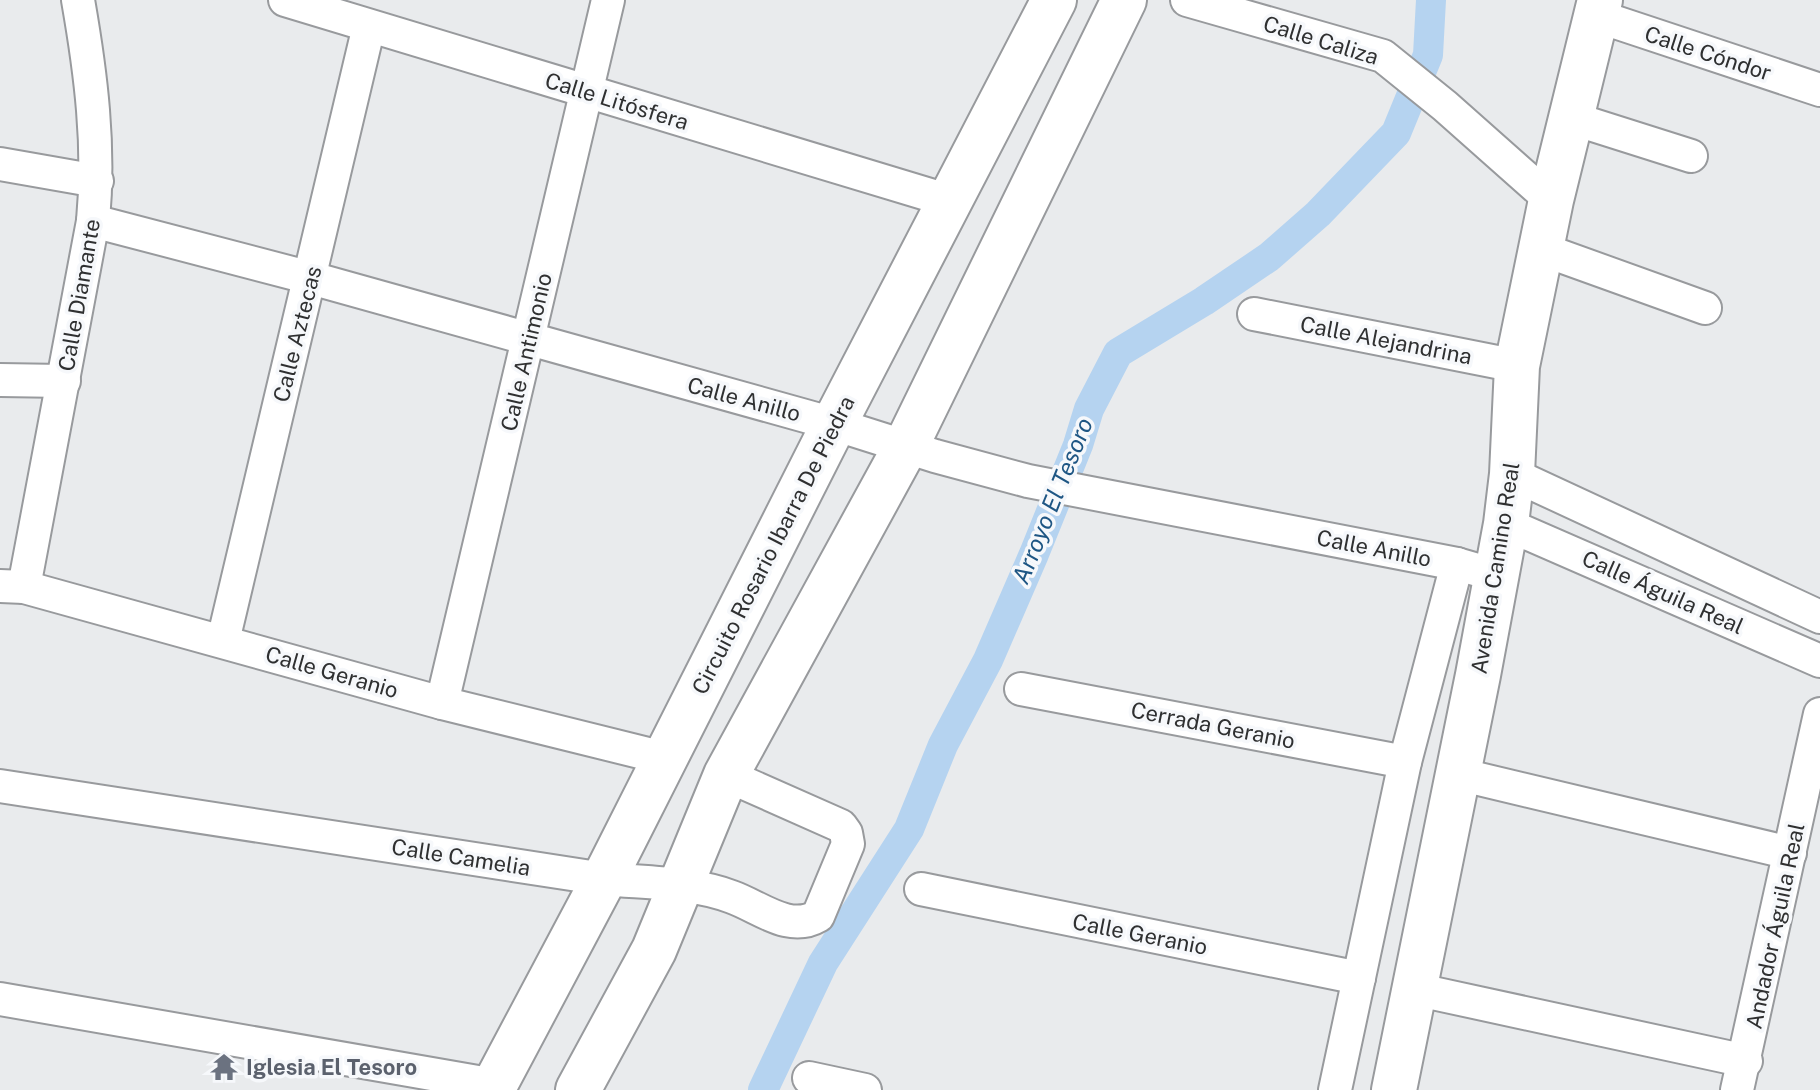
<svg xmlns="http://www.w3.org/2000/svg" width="1820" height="1090" font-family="'Public Sans',sans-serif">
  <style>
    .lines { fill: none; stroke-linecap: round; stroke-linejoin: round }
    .canal { stroke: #b5d3f0; stroke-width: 30 }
    .street-casing { stroke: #989a9d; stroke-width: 36 }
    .secondary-casing { stroke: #989a9d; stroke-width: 48 }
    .primary-casing { stroke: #989a9d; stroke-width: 48 }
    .street { stroke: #fff; stroke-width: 32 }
    .secondary { stroke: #fff; stroke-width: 44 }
    .primary { stroke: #fff; stroke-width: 44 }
    .labels { text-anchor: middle; stroke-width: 7; stroke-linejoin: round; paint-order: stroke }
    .street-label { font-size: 22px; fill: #2f3031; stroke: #f6f8fb }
    .worship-label { font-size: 22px; font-weight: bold; fill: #5b616d; stroke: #f6f8fb; text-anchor: start }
    .water-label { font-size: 24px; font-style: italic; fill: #1e5684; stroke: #f6f8fb }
  </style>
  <rect width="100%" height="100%" fill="#e9ebed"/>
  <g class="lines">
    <polyline class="canal" points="763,1090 823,963 909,829 943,745 988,660 1034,554 1078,445 1089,409 1118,353 1204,301 1269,257 1318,214 1396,133 1428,55 1431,0"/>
    <g class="street-casing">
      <g id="street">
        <polyline points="285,0 950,201"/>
        <polyline points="1187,0 1383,56 1445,106 1551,200"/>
        <polyline points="1597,16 1820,90"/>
        <polyline points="1571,118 1691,156"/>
        <polyline points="0,164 97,181"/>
        <polyline points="93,221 311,278 834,424 935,456 1028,481 1457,564 1495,575"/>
        <polyline points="1541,249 1705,308"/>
        <polyline points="1254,314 1517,366"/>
        <polyline points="0,380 64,381"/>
        <polyline points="1512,474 1820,617"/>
        <polyline points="1506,524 1820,661"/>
        <polyline points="0,586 24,587 442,703 664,758"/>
        <path d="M 24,587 L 93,221 C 100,146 91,74 78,0"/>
        <polyline points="223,641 369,26"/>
        <polyline points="1021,689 1405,762"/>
        <polyline points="442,703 608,0"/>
        <polyline points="1458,774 1790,853"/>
        <path d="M 0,786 L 604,879 C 646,883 692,882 732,897 C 760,907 789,933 818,916 L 848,844 L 846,833 L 841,826 L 726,775"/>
        <polyline points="921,889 1359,978"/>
        <polyline points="1414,989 1746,1061"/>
        <polyline points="0,999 495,1085"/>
        <polyline points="809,1078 865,1090"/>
        <polyline points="1335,1090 1405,762 1457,564"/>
        <polyline points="1737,1090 1820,714"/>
      </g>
    </g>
    <g class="secondary-casing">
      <polyline id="secondary" points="1394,1090 1478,675 1506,524 1512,474 1517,366 1551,200 1600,0"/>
    </g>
    <g class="primary-casing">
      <g id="primary">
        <polyline points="492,1090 604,879 834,424 1054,0"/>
        <polyline points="578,1090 654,950 726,775 906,446 1124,0"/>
      </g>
    </g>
    <use href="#street" class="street"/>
    <use href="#secondary" class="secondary"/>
    <use href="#primary" class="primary"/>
  </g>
  <defs>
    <g id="temple-bare" transform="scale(2.16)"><path d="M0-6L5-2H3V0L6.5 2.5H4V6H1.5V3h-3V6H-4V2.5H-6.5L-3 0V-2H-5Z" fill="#6b7280" stroke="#f6f8fb" stroke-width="2.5" paint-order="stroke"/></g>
  </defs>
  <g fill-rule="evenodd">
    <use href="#temple-bare" x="224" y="1067"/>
  </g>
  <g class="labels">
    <g class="street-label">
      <text transform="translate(1321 40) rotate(17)" y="8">Calle Caliza</text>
      <text transform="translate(1708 53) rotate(18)" y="8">Calle Cóndor</text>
      <text transform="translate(617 101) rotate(17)" y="8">Calle Litósfera</text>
      <text transform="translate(79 295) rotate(-80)" y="8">Calle Diamante</text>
      <text transform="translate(297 334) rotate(-76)" y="8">Calle Aztecas</text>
      <text transform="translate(1386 340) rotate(11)" y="8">Calle Alejandrina</text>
      <text transform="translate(526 352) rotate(-77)" y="8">Calle Antimonio</text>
      <text transform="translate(744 399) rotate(15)" y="8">Calle Anillo</text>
      <text transform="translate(773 545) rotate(-63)" y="8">Circuito Rosario Ibarra De Piedra</text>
      <text transform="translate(1374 548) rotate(11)" y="8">Calle Anillo</text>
      <text transform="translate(1495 568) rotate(-81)" y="8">Avenida Camino Real</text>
      <text transform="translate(1663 592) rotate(24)" y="8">Calle Águila Real</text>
      <text transform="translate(332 672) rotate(16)" y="8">Calle Geranio</text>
      <text transform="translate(1213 725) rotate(11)" y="8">Cerrada Geranio</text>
      <text transform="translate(461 857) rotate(9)" y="8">Calle Camelia</text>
      <text transform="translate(1775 926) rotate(-78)" y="8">Andador Águila Real</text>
      <text transform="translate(1140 934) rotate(11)" y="8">Calle Geranio</text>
    </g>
    <g class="worship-label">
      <text x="246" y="1075">Iglesia El Tesoro</text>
    </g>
    <g class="water-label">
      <text transform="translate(1053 501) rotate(-68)" y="8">Arroyo El Tesoro</text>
    </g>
  </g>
</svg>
